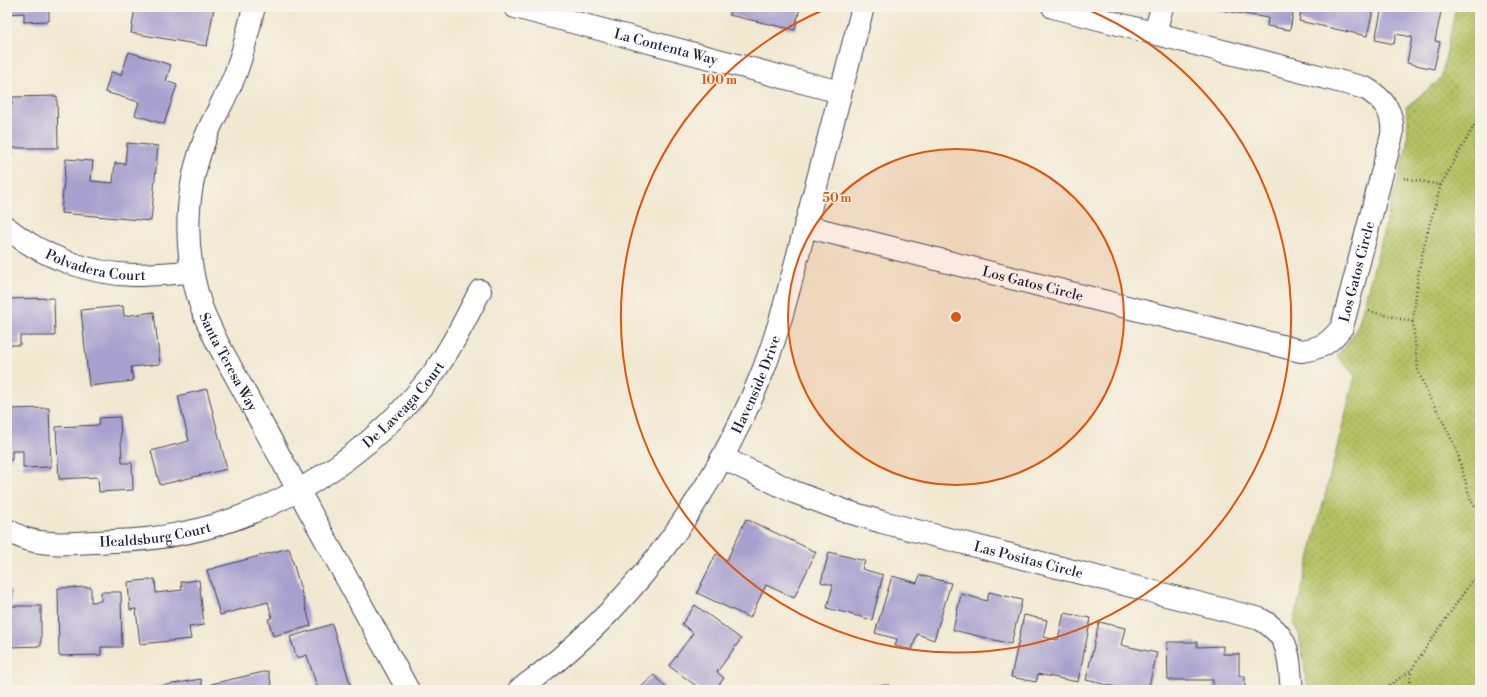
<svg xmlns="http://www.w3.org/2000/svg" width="1487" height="697" font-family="'Libre Bodoni',serif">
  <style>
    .grass { fill: url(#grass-dots); stroke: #6b724f }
    .building { fill: #a8a1cf }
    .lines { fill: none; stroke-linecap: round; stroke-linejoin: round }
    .minor-casing { stroke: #414052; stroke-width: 24 }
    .tertiary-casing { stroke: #414052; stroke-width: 24 }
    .path { stroke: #414052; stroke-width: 2.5; stroke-dasharray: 1 3; stroke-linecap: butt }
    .minor { stroke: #fff; stroke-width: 22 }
    .tertiary { stroke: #fff; stroke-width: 22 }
    .ring { fill: none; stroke: #de560e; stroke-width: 2 }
    .labels { text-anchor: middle; stroke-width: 3; stroke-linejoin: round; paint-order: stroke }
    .street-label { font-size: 14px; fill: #22223b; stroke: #f7f3e8 }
    .centre { fill: #de560e; stroke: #f7f3e8; stroke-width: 2 }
    .ring-label { font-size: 12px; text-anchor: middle; font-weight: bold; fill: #de560e; stroke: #f7f3e8; stroke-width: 3; stroke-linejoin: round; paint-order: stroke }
  </style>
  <defs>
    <pattern id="grass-dots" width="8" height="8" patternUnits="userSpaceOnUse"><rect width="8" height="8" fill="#b4c163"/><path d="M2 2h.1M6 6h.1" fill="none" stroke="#929c53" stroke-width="1.8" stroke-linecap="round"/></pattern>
  </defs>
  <rect width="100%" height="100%" fill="#f7f3e8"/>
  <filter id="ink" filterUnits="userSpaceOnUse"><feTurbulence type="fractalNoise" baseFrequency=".025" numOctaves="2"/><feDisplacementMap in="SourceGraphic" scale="8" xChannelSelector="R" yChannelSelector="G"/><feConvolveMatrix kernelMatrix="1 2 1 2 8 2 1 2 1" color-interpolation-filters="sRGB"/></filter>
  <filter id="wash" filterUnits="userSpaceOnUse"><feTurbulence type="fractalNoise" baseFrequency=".012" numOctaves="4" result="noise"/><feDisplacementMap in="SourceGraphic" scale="16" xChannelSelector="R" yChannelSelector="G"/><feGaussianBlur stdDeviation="0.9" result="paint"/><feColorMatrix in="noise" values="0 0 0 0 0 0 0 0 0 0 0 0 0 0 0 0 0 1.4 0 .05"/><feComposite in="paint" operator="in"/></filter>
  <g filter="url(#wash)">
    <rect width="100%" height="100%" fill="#f1e8d1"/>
    <polygon class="grass" points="1456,7 1480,7 1480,690 1308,690 1299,634 1293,623 1355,376 1337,356 1350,340 1358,326 1407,146 1408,120 1406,107 1441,79"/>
    <g id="blocks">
      <g class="building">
        <polygon points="7,7 49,7 49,21 24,22 24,13 7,14"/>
        <polygon points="76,7 122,7 122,10 76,8"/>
        <polygon points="135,7 214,8 207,46 131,33"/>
        <polygon points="704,7 718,7 718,11"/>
        <polygon points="731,7 800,7 795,30 729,15"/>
        <polygon points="1208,7 1294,7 1290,30 1267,26 1268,18 1208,8"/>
        <polygon points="1302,7 1374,7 1367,36 1299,21"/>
        <polygon points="1382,7 1442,7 1435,41 1440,42 1434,69 1407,63 1412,37 1396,34 1394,44 1375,40"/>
        <polygon points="129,52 171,65 166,81 177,85 164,124 135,115 139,102 105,92 111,72 121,75"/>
        <polygon points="57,96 58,148 12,148 12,156 7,156 7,105 12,105 12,97"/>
        <polygon points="127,143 158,146 151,221 61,213 66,159 93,161 91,181 113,183 115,163 125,164"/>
        <polygon points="54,298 55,336 20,336 20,345 7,345 7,299"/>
        <polygon points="123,306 124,316 154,312 160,364 131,367 133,381 89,386 81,310"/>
        <polygon points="207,389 227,469 160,485 151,451 189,441 178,396"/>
        <polygon points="49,408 51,467 23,468 23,451 12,451 12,460 7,460 7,409"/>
        <polygon points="120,417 122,463 132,463 133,490 99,492 98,477 59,479 56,427 99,425 99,418"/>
        <polygon points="746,519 816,552 794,598 766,585 750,618 697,593 716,554 727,560"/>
        <polygon points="289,548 311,626 273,636 268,619 272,618 268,602 220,615 207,570"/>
        <polygon points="829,552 865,561 862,569 883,575 872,620 827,608 833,585 821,582"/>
        <polygon points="920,575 951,583 934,640 917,634 912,650 895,646 897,639 875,633 892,576 917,583"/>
        <polygon points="155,579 156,593 182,590 181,582 199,580 204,625 189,627 191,639 140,644 136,609 130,610 128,582"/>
        <polygon points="91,587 91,602 101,601 101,592 121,592 122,647 101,647 101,655 59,656 58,588"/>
        <polygon points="7,590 11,590 11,606 41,606 41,646 10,647 10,664 7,664"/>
        <polygon points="989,592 1022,600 1011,644 953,630 961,594 987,601"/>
        <polygon points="695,605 741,639 717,672 724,678 715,690 702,690 669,666 693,633 682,624"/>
        <polygon points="1064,613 1091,618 1078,682 1038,674 1036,682 1011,677 1024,615 1047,620 1043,637 1058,640"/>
        <polygon points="1099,622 1125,628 1121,645 1157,653 1148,690 1130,690 1086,680"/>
        <polygon points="332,624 352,690 309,690 317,687 307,655 297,658 290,637"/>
        <polygon points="1167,642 1197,642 1197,647 1223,646 1223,654 1239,654 1239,676 1245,676 1245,690 1213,690 1213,680 1168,680"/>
        <polygon points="268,671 273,690 213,690 211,684"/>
        <polygon points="654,675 668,690 638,690"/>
        <polygon points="201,679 203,690 155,690 154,687"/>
        <polygon points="889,685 889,690 858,690 858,686"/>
      </g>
    </g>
  </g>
  <g filter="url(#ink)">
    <use href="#blocks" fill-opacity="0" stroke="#414052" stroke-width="1"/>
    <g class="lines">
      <g class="minor-casing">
        <g id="minor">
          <path id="s1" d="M 254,7 C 248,30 243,55 234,77 C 226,97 215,115 207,134 C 184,188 183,248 200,303 C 204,316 211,329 217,342 L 408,690"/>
          <path id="s2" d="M 515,7 L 840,92"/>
          <polyline points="1155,33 1162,7"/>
          <path id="s3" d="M 805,226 L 1301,351 C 1322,348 1329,344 1342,327 L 1392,135 C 1394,112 1384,99 1365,88 L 1053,7"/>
          <path id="s4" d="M 7,228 C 41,256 89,274 134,275 C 153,275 172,273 192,272"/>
          <path id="s5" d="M 723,458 L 794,492 L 845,511 L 882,522 L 1260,619 C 1292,637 1288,657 1292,690"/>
          <path id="s6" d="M 7,530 C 13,533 20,537 26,539 C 53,547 86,542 114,541 C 240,538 355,474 432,375 C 451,349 465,320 480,291"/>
        </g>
      </g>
      <g class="tertiary-casing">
        <g id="tertiary">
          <path id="s7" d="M 519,690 C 627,613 707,505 758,383 C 779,334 790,283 804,232 C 823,157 843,82 863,7"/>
        </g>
      </g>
      <g class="path">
        <polyline points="1480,115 1441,185 1426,237 1418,275 1413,322 1418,370 1428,395 1441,417 1457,451 1470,498 1480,515"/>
        <polyline points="1404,178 1441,185"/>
        <polyline points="1369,311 1413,322"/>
        <polyline points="1383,690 1411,670 1471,582 1480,578"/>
        <polyline points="1410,690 1411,671"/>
      </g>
      <use href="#minor" class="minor"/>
      <use href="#tertiary" class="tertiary"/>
    </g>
  </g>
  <circle cx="956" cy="317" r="168" fill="#de560e" fill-opacity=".12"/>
  <g class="ring">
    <circle cx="956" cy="317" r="168"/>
    <path d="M1084 8A335 335 0 1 1 828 8"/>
  </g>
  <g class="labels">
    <g class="street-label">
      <text dy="5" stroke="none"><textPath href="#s2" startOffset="156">La Contenta Way</textPath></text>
      <text dy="5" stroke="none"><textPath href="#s4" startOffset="98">Polvadera Court</textPath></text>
      <text dy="5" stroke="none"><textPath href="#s3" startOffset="618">Los Gatos Circle</textPath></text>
      <text dy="5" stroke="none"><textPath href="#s3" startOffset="235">Los Gatos Circle</textPath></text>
      <text dy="5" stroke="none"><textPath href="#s1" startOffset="374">Santa Teresa Way</textPath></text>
      <text dy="5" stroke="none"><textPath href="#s7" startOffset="392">Havenside Drive</textPath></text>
      <text dy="5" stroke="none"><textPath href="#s6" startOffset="439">De Laveaga Court</textPath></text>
      <text dy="5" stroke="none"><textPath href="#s6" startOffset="151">Healdsburg Court</textPath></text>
      <text dy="5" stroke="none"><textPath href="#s5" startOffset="323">Las Positas Circle</textPath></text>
    </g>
  </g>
  <circle cx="956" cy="317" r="6" class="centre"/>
  <g class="ring-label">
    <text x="719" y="84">100 m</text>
    <text x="837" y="202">50 m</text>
  </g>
  <rect width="1487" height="697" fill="none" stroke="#f7f3e8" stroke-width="24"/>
</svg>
